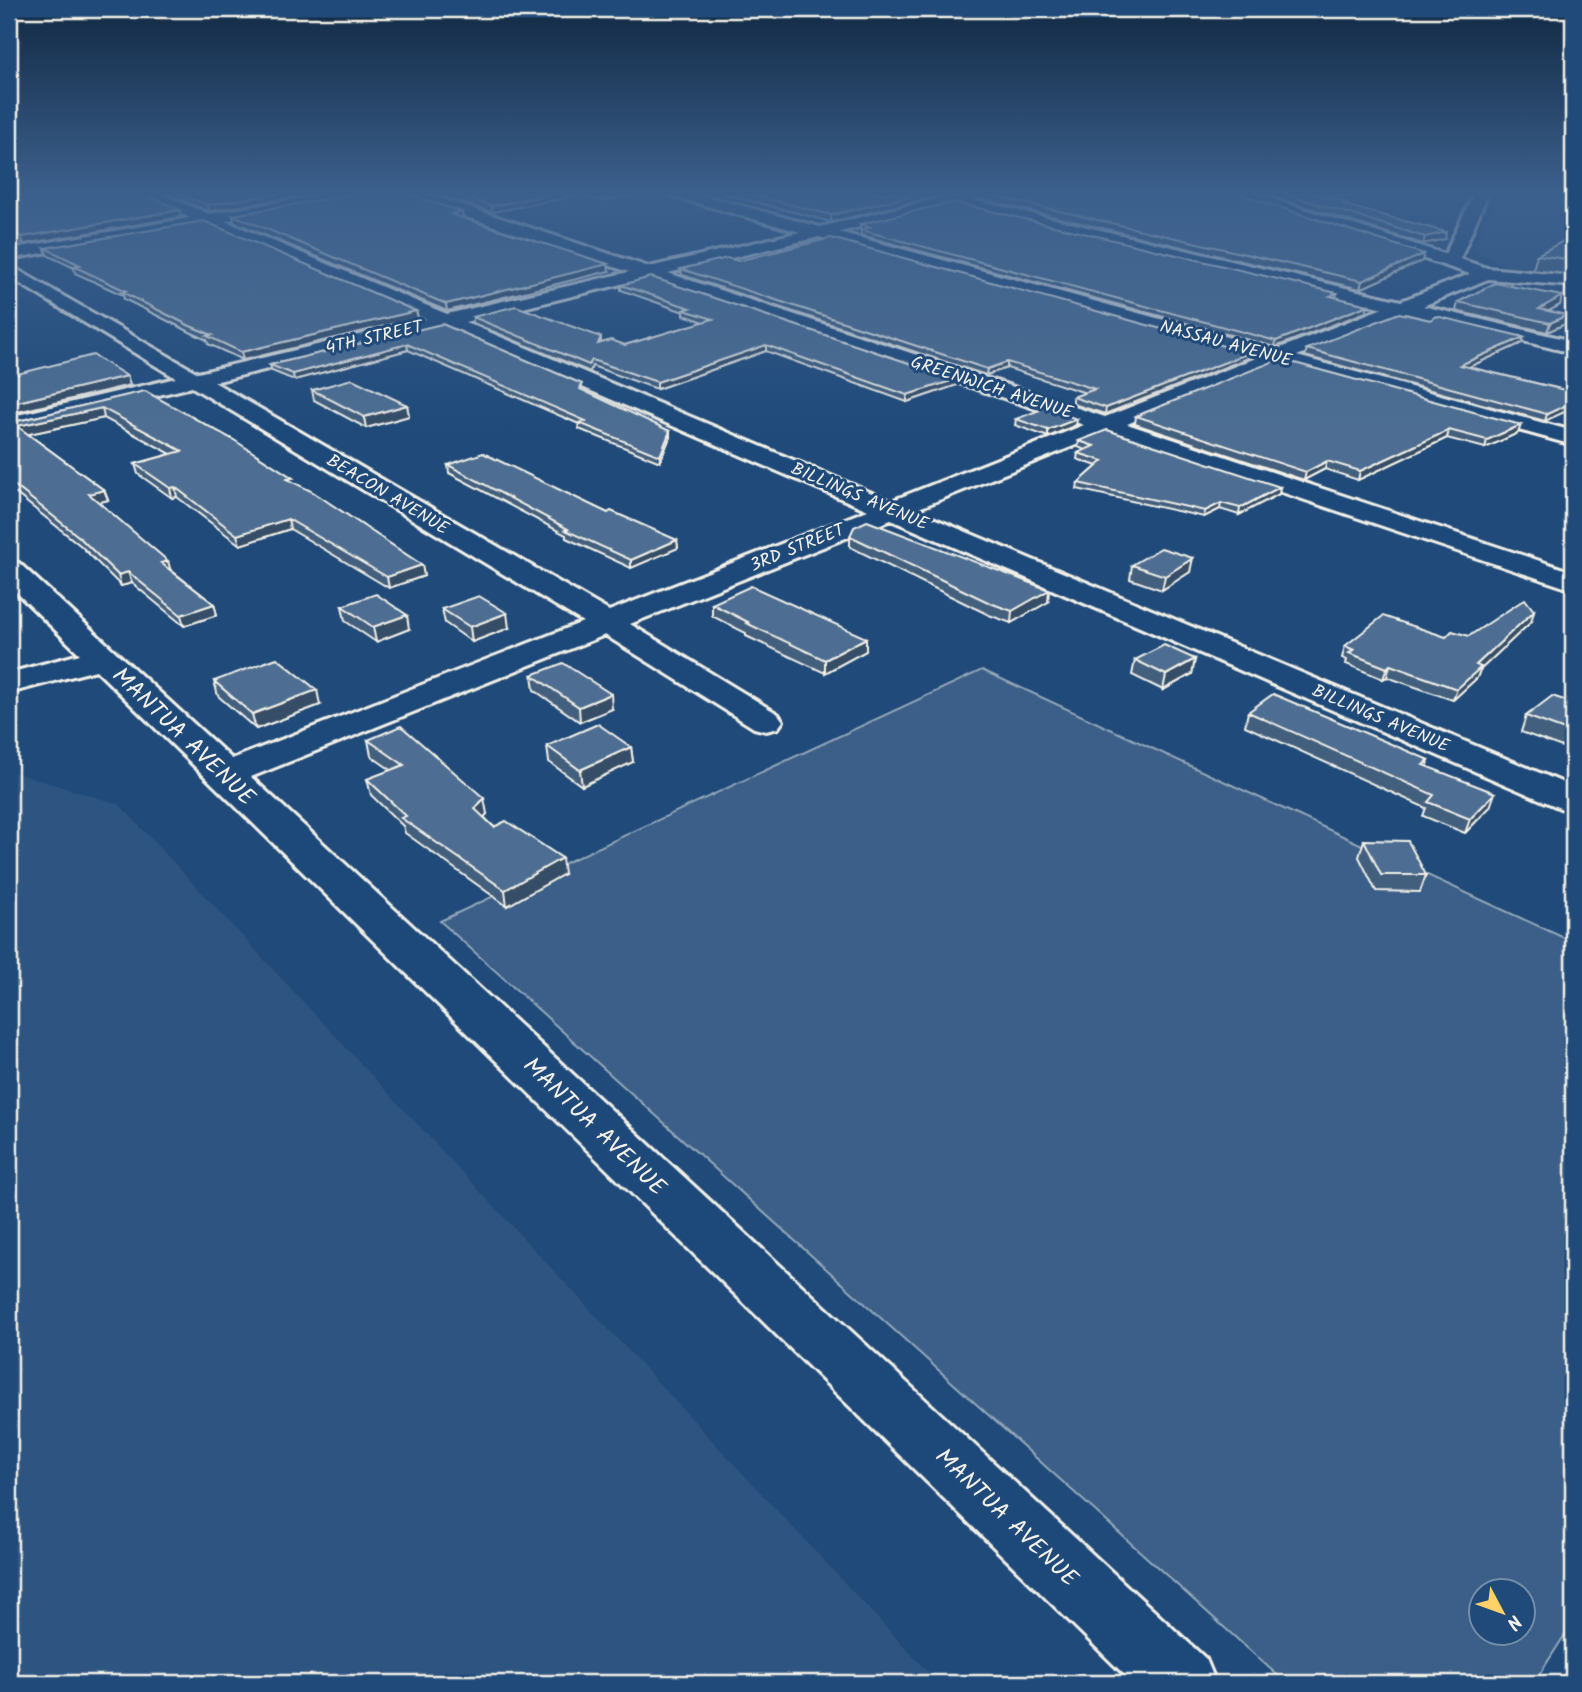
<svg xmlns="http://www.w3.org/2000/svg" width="1582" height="1692" font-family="Kalam,sans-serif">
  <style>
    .built { fill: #2d5581 }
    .green { fill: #3a5f88; stroke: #97a8b8; stroke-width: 2; fill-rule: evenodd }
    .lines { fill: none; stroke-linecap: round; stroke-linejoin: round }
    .minor-casing { stroke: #f4f1e8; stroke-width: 6 }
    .minor { fill: #1f4a7a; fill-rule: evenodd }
    .wall { fill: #425f7e; stroke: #f4f1e8; stroke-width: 2 }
    .shaded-wall { fill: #364d66; stroke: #f4f1e8; stroke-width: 2 }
    .building { fill: #4d6e92; stroke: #f4f1e8; stroke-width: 2 }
    .labels { text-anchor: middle; stroke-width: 6; stroke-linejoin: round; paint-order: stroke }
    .far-street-label { font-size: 18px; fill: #f4f1e8; stroke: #1f4a7a }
    .near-street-label { font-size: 24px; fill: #f4f1e8; stroke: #1f4a7a }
  </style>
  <rect width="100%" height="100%" fill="#1f4a7a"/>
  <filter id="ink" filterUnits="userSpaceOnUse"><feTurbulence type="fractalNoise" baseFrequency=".0143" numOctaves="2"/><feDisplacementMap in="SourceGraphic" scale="14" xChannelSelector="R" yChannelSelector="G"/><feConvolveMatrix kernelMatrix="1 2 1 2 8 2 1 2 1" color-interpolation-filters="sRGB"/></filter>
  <g filter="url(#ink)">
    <g class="built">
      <polygon points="1497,193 1573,193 1573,278 1552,276 1503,265 1473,249"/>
      <polygon points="9,771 119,804 938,1683 9,1683"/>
    </g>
    <path class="green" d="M 982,670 L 1573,942 L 1573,1622 L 1534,1683 L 1286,1683 L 440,921 ZM 1480,1590 L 1522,1590 L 1522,1632 L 1480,1632 Z"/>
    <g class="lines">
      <g class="minor-casing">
        <path id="minor" d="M 138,193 L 158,193 L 209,214 L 335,193 L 367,193 L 360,197 L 225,221 L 447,314 L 629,272 L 405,196 L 403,193 L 425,193 L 649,267 L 800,232 L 672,196 L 670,193 L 694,193 L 820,227 L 952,195 L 991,193 L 989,196 L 973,200 L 1401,301 L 1470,274 L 1233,196 L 1231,193 L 1253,193 L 1445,254 L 1474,193 L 1488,193 L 1460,259 L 1487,268 L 1573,276 L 1573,286 L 1488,279 L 1423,306 L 1573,341 L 1573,353 L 1405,313 L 1297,356 L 1573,431 L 1573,445 L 1278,364 L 1127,424 L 1573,572 L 1573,590 L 1106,433 L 914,510 L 1573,787 L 1573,811 L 1560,808 L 891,520 L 630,624 L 778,714 L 783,721 L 778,728 L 766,731 L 754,728 L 605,635 L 251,777 L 1206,1659 L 1216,1683 L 1133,1683 L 96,670 L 9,693 L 9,673 L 80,654 L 9,585 L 9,560 L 19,563 L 232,759 L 583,622 L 192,387 L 9,431 L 9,417 L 176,378 L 9,277 L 9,265 L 198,373 L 426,319 L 206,225 L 9,259 L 9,249 L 190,218 ZM 953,205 L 1383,308 L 1275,350 L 839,232 ZM 819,237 L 1256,358 L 1105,417 L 668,273 ZM 647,278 L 1084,425 L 891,501 L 465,322 ZM 443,327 L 868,510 L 609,611 L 214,382 Z"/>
      </g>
      <use href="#minor" class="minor"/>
    </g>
    <g class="wall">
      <polygon points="9,193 181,217 24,244 9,236"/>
      <polygon points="165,193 320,193 209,211"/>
      <polygon points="433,193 642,193 602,201 580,195 492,212"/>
      <polygon points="721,193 950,193 831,222"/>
      <polygon points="1261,193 1358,193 1327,197 1348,203 1347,206 1445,239 1423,244"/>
      <polygon points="985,194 1422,261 1360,289 984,200"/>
      <polygon points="462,212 463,218 609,271 447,311 234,222 233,215"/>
      <polygon points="860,224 1337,293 1336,298 1366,312 1275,347 861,235"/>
      <polygon points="1573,236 1573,275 1533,270 1537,255"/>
      <polygon points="45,248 416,311 418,318 243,360 208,344 207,340 192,333 124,299 123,295 75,273 74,268 47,255"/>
      <polygon points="738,261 1248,358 1105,414 1073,404 1073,397 1086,393 1007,368 986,375 682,275 681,269"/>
      <polygon points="621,285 957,379 957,385 907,402 766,351 657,389 592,366 590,372 473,323 473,317 601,337 601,343 625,345 704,322 684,315 684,312 621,290"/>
      <polygon points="1458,302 1560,305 1548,311 1565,324 1547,332 1456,311"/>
      <polygon points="442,324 582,384 582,390 670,437 660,462 579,429 579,424 408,350 294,380 272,371 270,365"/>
      <polygon points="1522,343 1469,367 1573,392 1545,421 1305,356 1307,349"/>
      <polygon points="312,390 407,405 409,416 366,428 314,400"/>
      <polygon points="145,391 294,483 422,565 424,576 389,588 290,529 240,545 177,497 172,498 138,474 135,464 171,454 104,418 28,434 104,490 108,500 99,502 171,570 214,604 217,615 184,626 132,583 121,586 81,546 9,488 9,423"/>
      <polygon points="1136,416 1518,433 1485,448 1447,438 1358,480 1325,469 1304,480 1135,424"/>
      <polygon points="1016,419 1076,425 1048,437 1015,425"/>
      <polygon points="1079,441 1279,494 1239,515 1220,509 1204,517 1077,489 1078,483 1097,466 1077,459 1078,453 1085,450 1078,447"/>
      <polygon points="448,465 608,513 677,540 678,548 631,568 566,538 566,535 449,473"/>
      <polygon points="850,536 1048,602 1011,623 989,615 850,547"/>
      <polygon points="1132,565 1190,572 1162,590 1130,579"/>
      <polygon points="712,604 866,638 866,651 825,673 746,636 746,633 712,616"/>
      <polygon points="342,606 409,629 376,642 345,621"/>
      <polygon points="442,609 509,628 472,642 445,623"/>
      <polygon points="1531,622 1480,670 1477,678 1453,700 1387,677 1383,679 1346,664 1347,660 1342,658 1345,646 1446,637 1469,636"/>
      <polygon points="1195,659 1192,674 1163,690 1132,675 1135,660"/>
      <polygon points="532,675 612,709 580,722 534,690"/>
      <polygon points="214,681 320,705 256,729 218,696"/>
      <polygon points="1573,703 1573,751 1521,732 1526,716"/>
      <polygon points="1248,712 1429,760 1427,767 1490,807 1465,833 1423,816 1426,808 1245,726"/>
      <polygon points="368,740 487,814 484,817 494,827 564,874 507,906 405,833 403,826 371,795 367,779 391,770 371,756"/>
      <polygon points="547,746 631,747 633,762 582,786 549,762"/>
      <polygon points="1364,840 1426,875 1420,892 1376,891 1359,857"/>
    </g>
    <g class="shaded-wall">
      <polygon points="281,193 320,193 209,211 208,205"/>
      <polygon points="558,193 580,193 580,195 492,212 492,206"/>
      <polygon points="611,193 642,193 602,201 602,195"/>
      <polygon points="924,193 950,193 831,222 831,215"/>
      <polygon points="1314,193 1358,193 1310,200"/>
      <polygon points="180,210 181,217 24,244 22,237"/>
      <polygon points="462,212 463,218 450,214"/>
      <polygon points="1446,232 1445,239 1423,244 1425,237"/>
      <polygon points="1424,254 1422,261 1360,289 1362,281"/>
      <polygon points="608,264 609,271 447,311 446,304"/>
      <polygon points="1562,296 1560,305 1536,318 1539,309"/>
      <polygon points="15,300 17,307 9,325 9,312"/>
      <polygon points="1368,305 1366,312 1275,347 1276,341"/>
      <polygon points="416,311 418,318 243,360 241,352"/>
      <polygon points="1567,315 1565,324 1547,332 1550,323"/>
      <polygon points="1524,337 1522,343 1458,372 1460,365"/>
      <polygon points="407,344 408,350 294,380 293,374"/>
      <polygon points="766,345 766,351 657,389 657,382"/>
      <polygon points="1249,353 1248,358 1105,414 1106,408"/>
      <polygon points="1007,362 1007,368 986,375 987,369"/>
      <polygon points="127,376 130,385 9,414 9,404"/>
      <polygon points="957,379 957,385 907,402 907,395"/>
      <polygon points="1573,402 1573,408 1545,421 1547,414"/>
      <polygon points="407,405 409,416 366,428 364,417"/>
      <polygon points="102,408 104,418 20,436 17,426"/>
      <polygon points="1077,419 1076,425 1048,437 1048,430"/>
      <polygon points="1521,425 1518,433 1485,448 1487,440"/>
      <polygon points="1449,430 1447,438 1358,480 1360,471"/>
      <polygon points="670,431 670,437 660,462 660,456"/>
      <polygon points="1327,461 1325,469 1304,480 1306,472"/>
      <polygon points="175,487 177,497 172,498 170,488"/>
      <polygon points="1280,487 1279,494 1239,515 1240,508"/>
      <polygon points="104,490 108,500 93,504 89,494"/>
      <polygon points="1221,503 1220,509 1204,517 1205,511"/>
      <polygon points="288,519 290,529 240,545 237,535"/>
      <polygon points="677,540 678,548 631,568 631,560"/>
      <polygon points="1193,558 1190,572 1162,590 1165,576"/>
      <polygon points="168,561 171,572 161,563"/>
      <polygon points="422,565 424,576 389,588 387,577"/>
      <polygon points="128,572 132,583 121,586 118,575"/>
      <polygon points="1049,590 1048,602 1011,623 1012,611"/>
      <polygon points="214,604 217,615 184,626 181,615"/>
      <polygon points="1534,611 1531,622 1480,670 1477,678 1453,700 1457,689 1476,665"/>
      <polygon points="507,613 509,628 472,642 470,627"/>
      <polygon points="407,615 409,629 376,642 373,627"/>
      <polygon points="866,638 866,651 825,673 825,660"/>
      <polygon points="1195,659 1192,674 1163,690 1166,675"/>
      <polygon points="1390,665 1387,677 1383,679 1387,668"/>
      <polygon points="317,690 320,705 256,729 252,714"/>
      <polygon points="611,694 612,709 580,722 579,707"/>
      <polygon points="631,747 633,762 582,786 580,770"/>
      <polygon points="1495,793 1490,807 1465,833 1470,819"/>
      <polygon points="484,798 487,814 478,825 475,809"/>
      <polygon points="562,858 564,874 507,906 505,890"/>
    </g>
    <g class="building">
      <polygon points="9,193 143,193 180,210 22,237 9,230"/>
      <polygon points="178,193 281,193 208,205"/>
      <polygon points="359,193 405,193 462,212 450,214 608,264 446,304 233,215"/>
      <polygon points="451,193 558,193 492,206"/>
      <polygon points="745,193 924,193 831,215"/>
      <polygon points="987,193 1236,193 1424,254 1362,281 985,194"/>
      <polygon points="1282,193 1314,193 1312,193 1348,203 1341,204 1446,232 1425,237"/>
      <polygon points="953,202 1337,293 1330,296 1368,305 1276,341 861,230 870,227 860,224"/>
      <polygon points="204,221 416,311 241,352 207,336 212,335 190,326 122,292 126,291 73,266 80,265 45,248"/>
      <polygon points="1573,236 1573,260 1537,255"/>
      <polygon points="831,238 1249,353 1106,408 1073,397 1095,389 1007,362 987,369 681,269 727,258 738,261"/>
      <polygon points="651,277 957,379 907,395 766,345 657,382 592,360 589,365 473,317 516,306 601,337 598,344 611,340 625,345 713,319 684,310 690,308 621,285"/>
      <polygon points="1495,283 1562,296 1539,309 1567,315 1550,323 1458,302"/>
      <polygon points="9,297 15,300 9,312"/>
      <polygon points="1399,313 1430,320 1436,316 1524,337 1460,365 1573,392 1573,402 1547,414 1307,349"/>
      <polygon points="442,324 582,384 580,389 670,431 660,456 579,423 586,421 407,344 293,374 270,365"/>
      <polygon points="93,355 127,376 9,404 9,376"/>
      <polygon points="1280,359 1521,425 1487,440 1449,430 1360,471 1327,461 1306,472 1136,416"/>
      <polygon points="352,379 407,405 364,417 312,390"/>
      <polygon points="145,391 234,440 293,478 287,479 313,492 422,565 387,577 288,519 237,535 175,487 170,488 135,464 182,451 102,408 17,426 104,490 89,494 168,561 161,563 214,604 181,615 128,572 118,575 78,536 9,481 9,423"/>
      <polygon points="1045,408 1077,419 1048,430 1016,419"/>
      <polygon points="1107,430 1280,487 1240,508 1221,503 1205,511 1078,483 1103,461 1078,453 1094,446 1079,441"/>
      <polygon points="483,453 608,513 611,511 677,540 631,560 565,530 568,529 448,465"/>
      <polygon points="867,521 1049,590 1012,611 990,603 850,536 854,527"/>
      <polygon points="1161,548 1193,558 1165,576 1132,565"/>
      <polygon points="751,586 866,638 825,660 746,623 748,622 712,604"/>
      <polygon points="376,594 407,615 373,627 342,606"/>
      <polygon points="479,596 507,613 470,627 442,609"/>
      <polygon points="1525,599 1534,611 1476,665 1481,667 1457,689 1390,665 1387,668 1349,653 1354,650 1345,646 1383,616 1446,637 1452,631 1469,636"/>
      <polygon points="1164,645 1195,659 1166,675 1135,660"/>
      <polygon points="277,658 317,690 252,714 214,681"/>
      <polygon points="563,663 611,694 579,707 532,675"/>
      <polygon points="1273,694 1429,760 1423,765 1495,793 1470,819 1428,802 1434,795 1248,712"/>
      <polygon points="1552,696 1573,703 1573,733 1526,716"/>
      <polygon points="598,724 631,747 580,770 547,746"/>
      <polygon points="401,726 484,798 475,809 494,827 506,821 562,858 505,890 401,818 406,816 367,779 404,765 368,740"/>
      <polygon points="1364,840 1408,841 1426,875 1381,875"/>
    </g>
  </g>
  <linearGradient id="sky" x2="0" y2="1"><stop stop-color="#112943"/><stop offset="0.45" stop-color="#3c608d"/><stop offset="1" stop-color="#3c608d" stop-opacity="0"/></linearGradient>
  <rect width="1582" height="430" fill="url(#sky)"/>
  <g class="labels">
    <g class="far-street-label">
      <text transform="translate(374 337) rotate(-13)" y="6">4TH STREET</text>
      <text transform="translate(1226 343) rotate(15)" y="6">NASSAU AVENUE</text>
      <text transform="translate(992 387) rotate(18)" y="6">GREENWICH AVENUE</text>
      <text transform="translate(388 494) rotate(31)" y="6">BEACON AVENUE</text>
      <text transform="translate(860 496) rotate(23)" y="6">BILLINGS AVENUE</text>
      <text transform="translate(797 547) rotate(-22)" y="6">3RD STREET</text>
      <text transform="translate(1381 718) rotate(23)" y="6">BILLINGS AVENUE</text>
    </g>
    <g class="near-street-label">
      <text transform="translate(184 736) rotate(44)" y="8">MANTUA AVENUE</text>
      <text transform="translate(595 1126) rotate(44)" y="8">MANTUA AVENUE</text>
      <text transform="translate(1007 1517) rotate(44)" y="8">MANTUA AVENUE</text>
    </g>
  </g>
  <rect width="1582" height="1692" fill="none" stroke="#1f4a7a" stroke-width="35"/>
  <rect x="18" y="18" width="1547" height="1657" fill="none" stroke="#f4f1e8" stroke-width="2.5" filter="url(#ink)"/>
  <g transform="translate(1502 1612) rotate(131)"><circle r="33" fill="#1f4a7a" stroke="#748da6" stroke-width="2"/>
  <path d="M0-5L12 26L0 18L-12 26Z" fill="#ffd166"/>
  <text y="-10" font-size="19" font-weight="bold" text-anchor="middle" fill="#f4f1e8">N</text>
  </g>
</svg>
